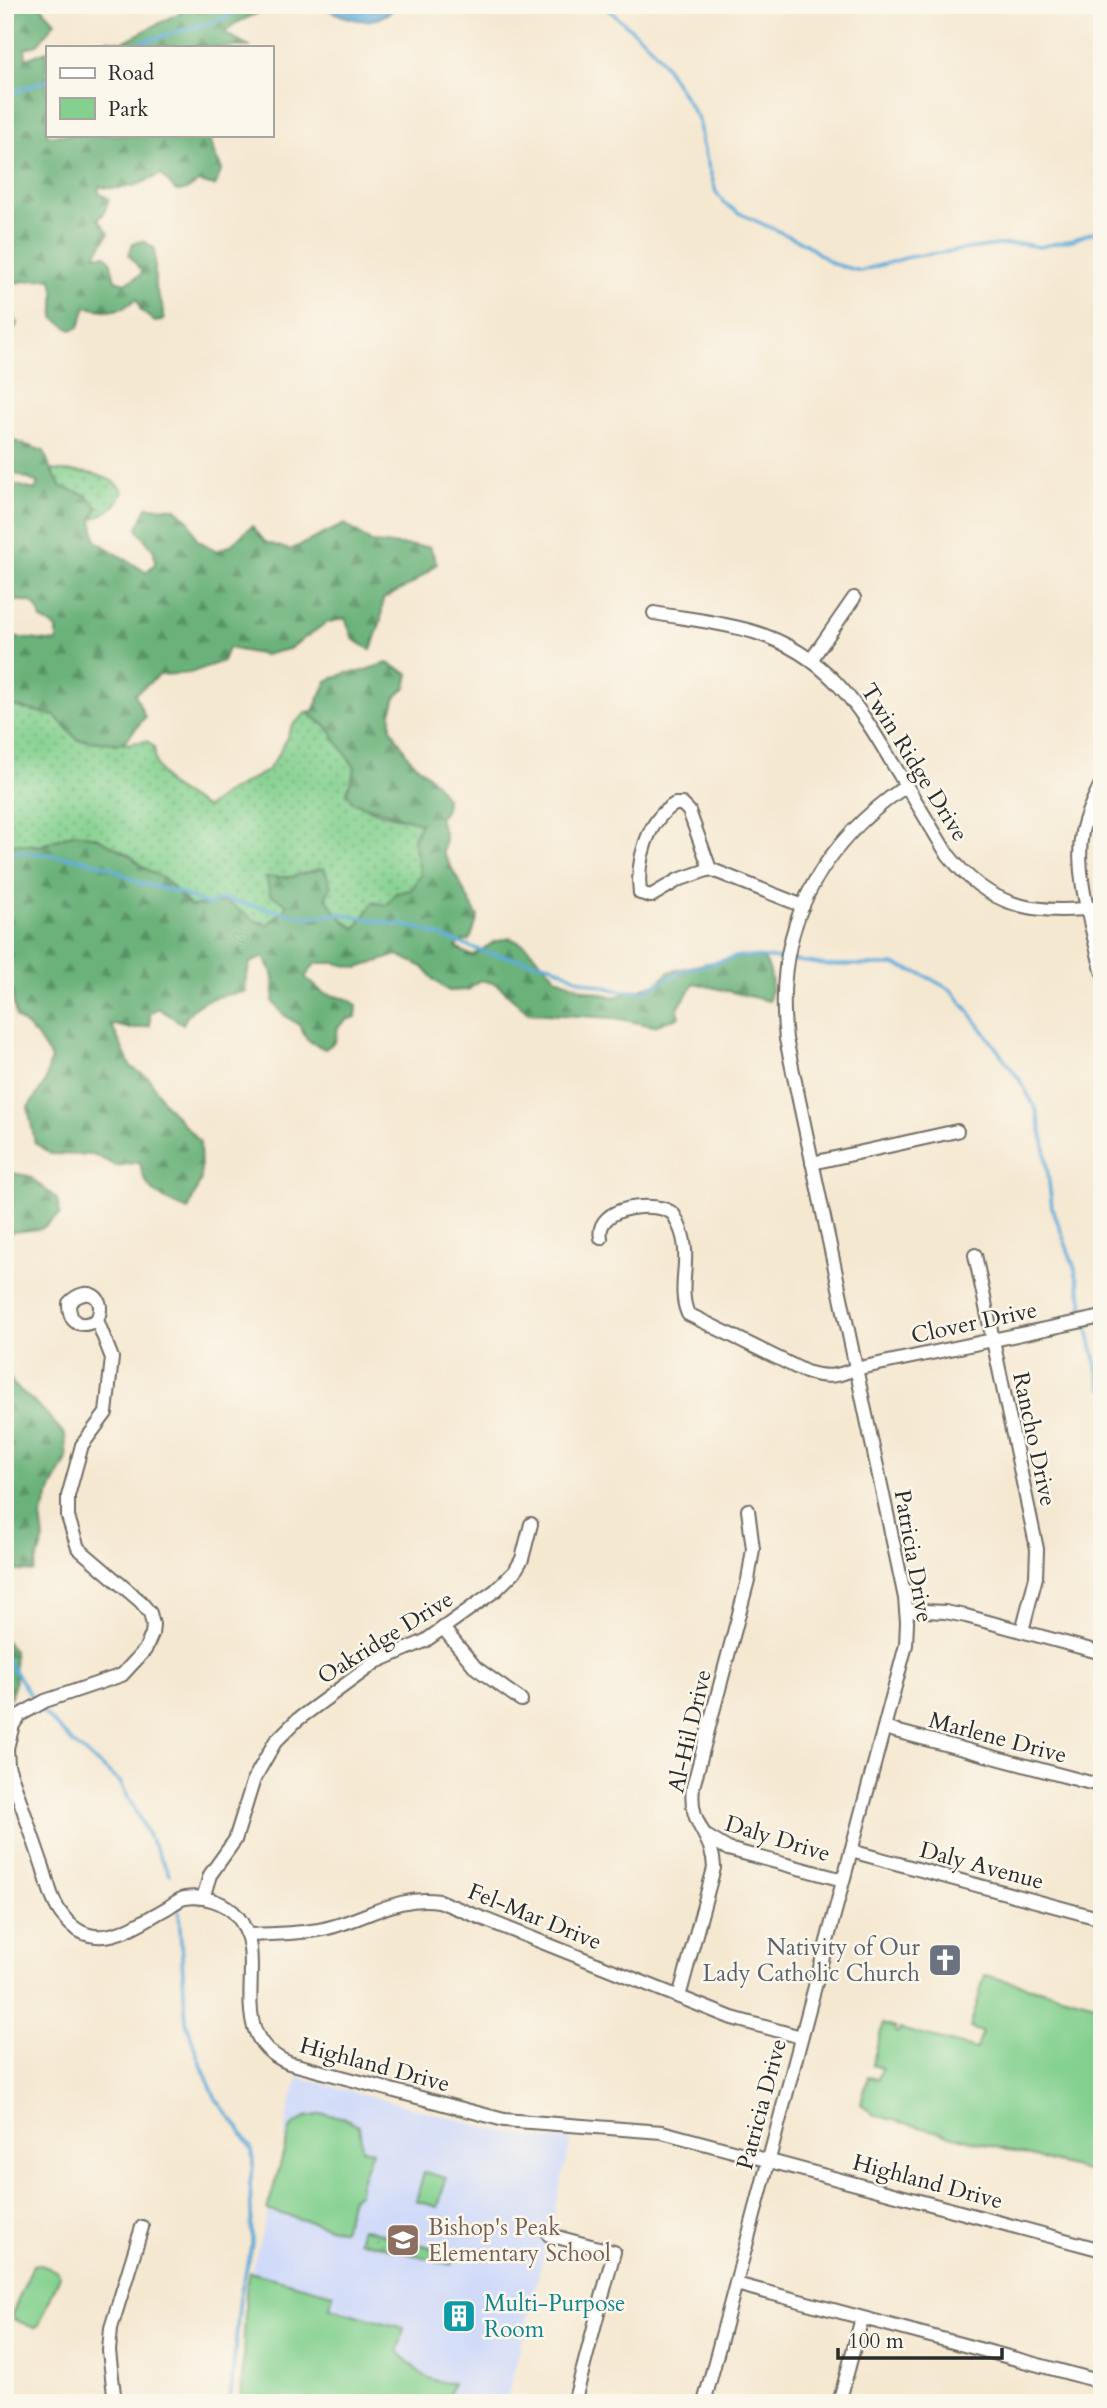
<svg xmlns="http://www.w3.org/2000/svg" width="1107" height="2408" font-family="Cardo,serif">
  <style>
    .built { fill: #d0daf9 }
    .grass { fill: url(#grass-dots); stroke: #577e5d; stroke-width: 2 }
    .forest { fill: url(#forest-firs); stroke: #4a6e52; stroke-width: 2 }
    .green { fill: #83d08f; stroke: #577e5d; stroke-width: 2 }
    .water { fill: #60acd9; stroke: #466c82; stroke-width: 2 }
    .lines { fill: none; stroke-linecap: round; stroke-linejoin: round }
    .stream { stroke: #60acd9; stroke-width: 3.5 }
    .minor-casing { stroke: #726d65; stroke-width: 16 }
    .minor { stroke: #fff; stroke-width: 12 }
    .labels { text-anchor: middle; stroke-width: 5; stroke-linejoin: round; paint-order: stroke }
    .street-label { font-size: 23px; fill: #2b2b2b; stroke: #fbf7ec }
    .worship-label { font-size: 23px; fill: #5b616d; stroke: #fbf7ec; text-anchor: end }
    .education-label { font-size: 23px; fill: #785e54; stroke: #fbf7ec; text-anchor: start }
    .culture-label { font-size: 23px; fill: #0d838f; stroke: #fbf7ec; text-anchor: start }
  </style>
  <defs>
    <pattern id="grass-dots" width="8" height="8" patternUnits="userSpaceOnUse" patternTransform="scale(1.75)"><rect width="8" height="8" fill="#83d08f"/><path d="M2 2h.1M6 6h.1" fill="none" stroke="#6ba975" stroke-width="1.8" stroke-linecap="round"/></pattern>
    <pattern id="forest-firs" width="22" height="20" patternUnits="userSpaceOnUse" patternTransform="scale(1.75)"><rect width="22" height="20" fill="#6ab27a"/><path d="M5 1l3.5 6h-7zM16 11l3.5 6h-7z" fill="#579164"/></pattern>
  </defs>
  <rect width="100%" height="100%" fill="#fbf7ec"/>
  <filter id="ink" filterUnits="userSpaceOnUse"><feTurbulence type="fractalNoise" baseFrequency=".0143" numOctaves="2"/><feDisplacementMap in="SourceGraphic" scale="14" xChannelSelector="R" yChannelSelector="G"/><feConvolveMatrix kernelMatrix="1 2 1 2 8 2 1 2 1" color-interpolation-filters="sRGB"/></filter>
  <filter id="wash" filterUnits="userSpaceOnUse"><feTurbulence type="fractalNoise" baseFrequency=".00686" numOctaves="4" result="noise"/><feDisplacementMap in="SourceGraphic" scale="28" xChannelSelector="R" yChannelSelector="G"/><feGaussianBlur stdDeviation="1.57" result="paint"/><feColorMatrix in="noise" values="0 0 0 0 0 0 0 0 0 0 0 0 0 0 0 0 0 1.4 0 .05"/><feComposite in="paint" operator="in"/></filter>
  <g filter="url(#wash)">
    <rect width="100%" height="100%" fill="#f5e8d1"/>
    <polygon class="built" points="298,2077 499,2131 547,2139 571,2140 549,2235 506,2403 241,2403 246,2291 285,2147 286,2120"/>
    <g class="grass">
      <path d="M 51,470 C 76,473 106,469 123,491 C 117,507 107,513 92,519 L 98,508 L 86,495 L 61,487 Z"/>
      <path d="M 5,704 L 55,716 L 78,740 L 123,744 L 147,741 L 154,747 L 156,764 L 168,784 L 206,808 L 226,793 L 267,771 L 279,754 L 292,726 L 307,712 L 328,728 L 356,769 L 347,792 C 360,814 398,816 421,823 L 413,838 L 422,875 L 411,890 L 396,893 L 387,905 L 361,918 L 356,929 C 342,921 333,911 326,897 L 331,886 L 324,868 L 291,877 L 267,877 L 286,904 L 286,908 L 267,925 L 208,905 L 190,906 L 167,881 L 143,867 L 130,856 L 75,833 L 40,846 L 5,843 Z"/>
      <polygon points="362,2228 455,2254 452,2265 358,2240"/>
    </g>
    <g class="forest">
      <path d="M 5,5 L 40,5 L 55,22 L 37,45 L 25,48 L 26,59 L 47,51 L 47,135 L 210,135 L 214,154 L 222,169 L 215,186 L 198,182 L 185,191 L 176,191 L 161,174 C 143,184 120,193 99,186 L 99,193 L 109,199 L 104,213 L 98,219 L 109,233 L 95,255 L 106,255 L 110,260 L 115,280 L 125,283 L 139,276 L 142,272 L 129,255 L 133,243 L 144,241 L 155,249 L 155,287 L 162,304 L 164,320 L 155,322 L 141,311 L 137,299 L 123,308 L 109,311 L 86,307 L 79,327 L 71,330 L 54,318 C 53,304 57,290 51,278 L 11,283 C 4,299 9,309 17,324 L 9,338 L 5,340 Z"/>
      <polygon points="195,5 275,5 234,24 225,33 251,47 55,47 61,44 86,47 107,40 123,42"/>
      <path d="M 14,441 L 44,451 L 51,470 L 61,487 L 86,495 L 98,508 L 92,519 L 96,541 L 146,572 L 155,564 L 154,551 L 137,529 L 147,507 L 175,508 L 189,521 L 197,540 L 217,551 L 231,545 L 252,526 L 265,542 L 290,550 L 345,524 L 372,543 L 430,547 L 437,564 L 412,584 L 383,599 L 381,620 L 371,650 L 353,639 L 345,618 L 326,623 L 289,649 L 264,655 L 228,648 L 223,661 L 190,673 L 160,675 L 135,694 L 145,717 L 123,744 L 78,740 L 55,716 L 5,704 L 5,642 L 11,637 L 57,642 L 57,629 L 41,619 C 34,595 26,602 5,601 L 5,482 L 35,490 L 38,483 L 16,474 L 5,465 L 5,450 Z"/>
      <path d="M 387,663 L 409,674 L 406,687 L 396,697 L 391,713 L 391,728 L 409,758 L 434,781 L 446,798 L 445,811 L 439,818 L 445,836 L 443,852 L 478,917 L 470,940 L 459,942 L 456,948 L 472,956 L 494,942 L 510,938 L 525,945 L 557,978 L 583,989 L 614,997 L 657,984 L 669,972 L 740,956 L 764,959 C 773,974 773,984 769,1001 L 694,983 L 677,1010 L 679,1017 L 654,1026 L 614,1018 L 528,1013 L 497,984 L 480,980 L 468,990 L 449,991 L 435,981 L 423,967 L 398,955 L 358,968 L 335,963 L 316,963 L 305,977 L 323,993 L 347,999 L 357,1005 L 356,1017 L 346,1020 L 338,1027 L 335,1042 L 325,1049 L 307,1040 L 300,1026 L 283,1014 L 273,1002 C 275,987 275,969 263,957 L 250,963 L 245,982 L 246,992 C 220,995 194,998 183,1024 L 158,1008 L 150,1014 L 150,1026 L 131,1029 L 111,1024 L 131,1067 L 149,1078 L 164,1103 L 200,1142 L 201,1179 L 188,1210 C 163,1199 143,1192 140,1162 L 116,1166 L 95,1155 L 51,1154 L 35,1143 L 28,1107 L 45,1083 L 51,1058 L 36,1035 L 16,1017 L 5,956 L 5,843 L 40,846 L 75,833 L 96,837 L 131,856 L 143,867 L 167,881 L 190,906 L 208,905 L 222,899 L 256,921 L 267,925 L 286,908 L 286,904 L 270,894 L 266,877 L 291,877 L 324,868 L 331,886 L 326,897 C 333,911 342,921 356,929 L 373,902 L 387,905 L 396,893 L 411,890 L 421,875 L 413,838 L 421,823 L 352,802 L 347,792 L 355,768 L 328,728 L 307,712 L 313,711 L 327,681 L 346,673 L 359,672 Z"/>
      <polygon points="5,1172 29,1176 57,1199 60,1214 41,1229 11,1232 5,1238"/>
      <polygon points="5,1368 13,1384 42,1409 65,1435 67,1460 52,1487 41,1517 44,1539 33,1572 5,1570"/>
      <polygon points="5,1640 14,1650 15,1683 10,1699 5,1699"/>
    </g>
    <g class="green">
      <polygon points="985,1975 1099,2005 1102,1998 1102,2175 874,2115 861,2104 868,2077 878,2079 882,2068 872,2065 883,2024 896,2028 896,2032 898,2033 900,2029 977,2049 982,2032 970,2028"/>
      <polygon points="324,2114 342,2117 359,2125 362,2149 372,2151 360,2184 359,2194 352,2198 343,2231 267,2210 291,2127 306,2117"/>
      <polygon points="424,2172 446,2178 438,2207 416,2201"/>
      <polygon points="38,2264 57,2271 60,2276 39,2325 34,2328 13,2319 12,2314 33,2265"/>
      <path d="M 250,2272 L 333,2294 L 330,2308 L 404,2328 L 398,2351 C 414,2369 427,2383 453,2383 L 447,2403 L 241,2403 L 246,2291 Z"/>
    </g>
    <path class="water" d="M 321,5 L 402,5 C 393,8 386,16 376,19 C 359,24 336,15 321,5 Z"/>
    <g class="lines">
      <g class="stream">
        <polyline points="603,5 644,40 658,55 679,88 699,121 701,139 716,192 724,203 739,213 804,243 833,264 860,271 909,257 997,245 1023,244 1039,247 1072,240 1102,229"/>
        <polyline points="125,47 225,18 251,5"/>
        <polyline points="5,96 47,80"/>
        <polyline points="5,850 80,859 110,867 139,883 180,893 208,905 222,899 306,917 340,914 418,928 488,953 551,965 580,980 616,990 642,992 680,972 740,956 783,959"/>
        <polyline points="791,960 828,965 895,965 922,974 951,990 967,1009 1020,1080 1036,1109 1044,1142 1052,1207 1075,1269 1086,1317"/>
        <polyline points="1087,1325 1102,1388"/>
        <polyline points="5,1657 35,1702"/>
        <polyline points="39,1708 73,1743 120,1782 169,1874"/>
        <polyline points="179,1912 186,2021 198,2058 216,2099 239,2128 252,2150 253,2165 250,2183 252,2243 240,2297 230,2403"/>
      </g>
    </g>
  </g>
  <g filter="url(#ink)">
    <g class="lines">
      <g class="minor-casing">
        <g id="minor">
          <path d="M 654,613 C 687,619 722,622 754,632 C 826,654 857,703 893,764 C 911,793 928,822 946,852 C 989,908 1034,916 1102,907"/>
          <polyline points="811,660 854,598"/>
          <path d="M 1102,782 C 1094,798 1086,814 1082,832 C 1074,875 1093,929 1102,971"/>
          <path d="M 675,804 L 682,804 L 689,811 L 710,869 L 678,880 L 651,896 L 640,893 C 636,862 647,820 675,804 Z"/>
          <polyline points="710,869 803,906"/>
          <polyline points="812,1163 957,1131"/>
          <path d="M 601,1238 C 594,1205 659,1200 673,1214 C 676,1217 678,1224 680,1228 C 693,1259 676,1287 688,1314 L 806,1372 C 827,1378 835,1377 855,1369 L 1102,1317"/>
          <polyline points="975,1255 1037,1549 1036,1577 1022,1631"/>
          <path d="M 97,1320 C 79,1329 69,1323 69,1303 C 87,1284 108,1297 97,1320 L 112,1358 L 106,1413 L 82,1445 L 68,1496 L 68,1517 L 78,1548 L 140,1601 L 150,1613 L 153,1625 L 152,1634 L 145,1650 L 122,1675 L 45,1701 L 20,1715 L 13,1725 L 7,1748 L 8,1766 C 20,1800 31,1833 43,1867 C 48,1883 52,1903 63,1916 C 94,1957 134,1926 167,1908 C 172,1905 179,1899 185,1898 C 204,1895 226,1902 238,1917 C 272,1961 220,2034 289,2063 L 504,2120 L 662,2132 L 1102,2250"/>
          <polyline points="906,1610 945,1612 966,1616 1102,1653"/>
          <polyline points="443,1628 476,1668 521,1700"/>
          <polyline points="884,1728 1102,1786"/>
          <polyline points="708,1837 728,1849 843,1880"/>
          <polyline points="851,1851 1102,1919"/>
          <polyline points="203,1898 210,1875 235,1840 254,1779 275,1742 297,1720 376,1662 425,1641 496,1590 515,1571 522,1559 531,1524"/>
          <path d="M 247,1935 C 272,1934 299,1934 323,1929 C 363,1921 397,1894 439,1901 L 732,2018 L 801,2037"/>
          <path d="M 679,1997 L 714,1868 C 713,1833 688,1826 693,1787 L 748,1580 L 753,1549 L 748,1510"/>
          <polyline points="549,2235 614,2252 574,2403"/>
          <polyline points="736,2284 1102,2382"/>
          <polyline points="115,2403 109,2351 111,2328 142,2227"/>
          <path d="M 704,2403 L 906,1645 L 907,1622 L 905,1598 L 786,1039 C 773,929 817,847 906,786"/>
          <polyline points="839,2403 862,2318"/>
        </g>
      </g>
      <use href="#minor" class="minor"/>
    </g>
  </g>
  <defs>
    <g id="church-square" transform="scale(1.75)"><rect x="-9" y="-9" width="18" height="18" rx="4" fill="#6b7280" stroke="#fbf7ec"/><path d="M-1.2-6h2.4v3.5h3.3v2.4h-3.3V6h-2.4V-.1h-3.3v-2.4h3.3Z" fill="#fff"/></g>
    <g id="school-square" transform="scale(1.75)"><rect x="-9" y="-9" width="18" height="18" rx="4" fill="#8d6e63" stroke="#fbf7ec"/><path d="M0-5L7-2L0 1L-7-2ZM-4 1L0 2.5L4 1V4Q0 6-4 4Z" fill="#fff"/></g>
    <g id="building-square" transform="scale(1.75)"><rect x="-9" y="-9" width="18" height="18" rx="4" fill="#0f9aa8" stroke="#fbf7ec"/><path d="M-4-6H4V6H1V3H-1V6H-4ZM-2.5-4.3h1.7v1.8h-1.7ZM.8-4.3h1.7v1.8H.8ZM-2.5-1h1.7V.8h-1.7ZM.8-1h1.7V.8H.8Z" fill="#fff"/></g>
  </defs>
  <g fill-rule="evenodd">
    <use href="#church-square" x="945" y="1960"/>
    <use href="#school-square" x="403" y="2240"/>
    <use href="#building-square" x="459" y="2316"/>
  </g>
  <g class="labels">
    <g class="street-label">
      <text transform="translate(915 762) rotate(58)" y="8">Twin Ridge Drive</text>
      <text transform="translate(974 1322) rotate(-12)" y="8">Clover Drive</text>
      <text transform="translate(1035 1439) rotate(78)" y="8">Rancho Drive</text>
      <text transform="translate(914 1556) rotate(80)" y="8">Patricia Drive</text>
      <text transform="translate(385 1637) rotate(-32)" y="8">Oakridge Drive</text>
      <text transform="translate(689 1731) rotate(-77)" y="8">Al-Hil Drive</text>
      <text transform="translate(998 1737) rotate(15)" y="8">Marlene Drive</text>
      <text transform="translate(778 1838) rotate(17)" y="8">Daly Drive</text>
      <text transform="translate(982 1865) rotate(15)" y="8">Daly Avenue</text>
      <text transform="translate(535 1916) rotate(22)" y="8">Fel-Mar Drive</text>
      <text transform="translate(375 2064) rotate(15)" y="8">Highland Drive</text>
      <text transform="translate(761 2104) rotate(-75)" y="8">Patricia Drive</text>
      <text transform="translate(928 2181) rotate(15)" y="8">Highland Drive</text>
    </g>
    <g class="worship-label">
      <text x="920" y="1955">Nativity of Our<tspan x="920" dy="26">Lady Catholic Church</tspan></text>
    </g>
    <g class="education-label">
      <text x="428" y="2235">Bishop's Peak<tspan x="428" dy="26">Elementary School</tspan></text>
    </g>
    <g class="culture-label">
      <text x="484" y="2311">Multi-Purpose<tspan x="484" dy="26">Room</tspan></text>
    </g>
  </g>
  <rect width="1107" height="2408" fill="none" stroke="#fbf7ec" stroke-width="28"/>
  <rect x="46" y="46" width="228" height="91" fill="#fbf7ec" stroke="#a8a59f" stroke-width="2"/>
  <rect x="60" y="68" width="35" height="10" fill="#ffffff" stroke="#a8a59f" stroke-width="2"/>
  <text x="108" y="80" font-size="21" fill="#2b2b2b">Road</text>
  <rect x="60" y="98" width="35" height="21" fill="#83d08f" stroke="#a8a59f" stroke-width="2"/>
  <text x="108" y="116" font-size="21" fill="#2b2b2b">Park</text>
  <path d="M838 2348v10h164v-10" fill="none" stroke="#2b2b2b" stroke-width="3.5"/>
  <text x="848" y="2348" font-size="21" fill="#2b2b2b" stroke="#fbf7ec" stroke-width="5" paint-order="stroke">100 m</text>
</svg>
